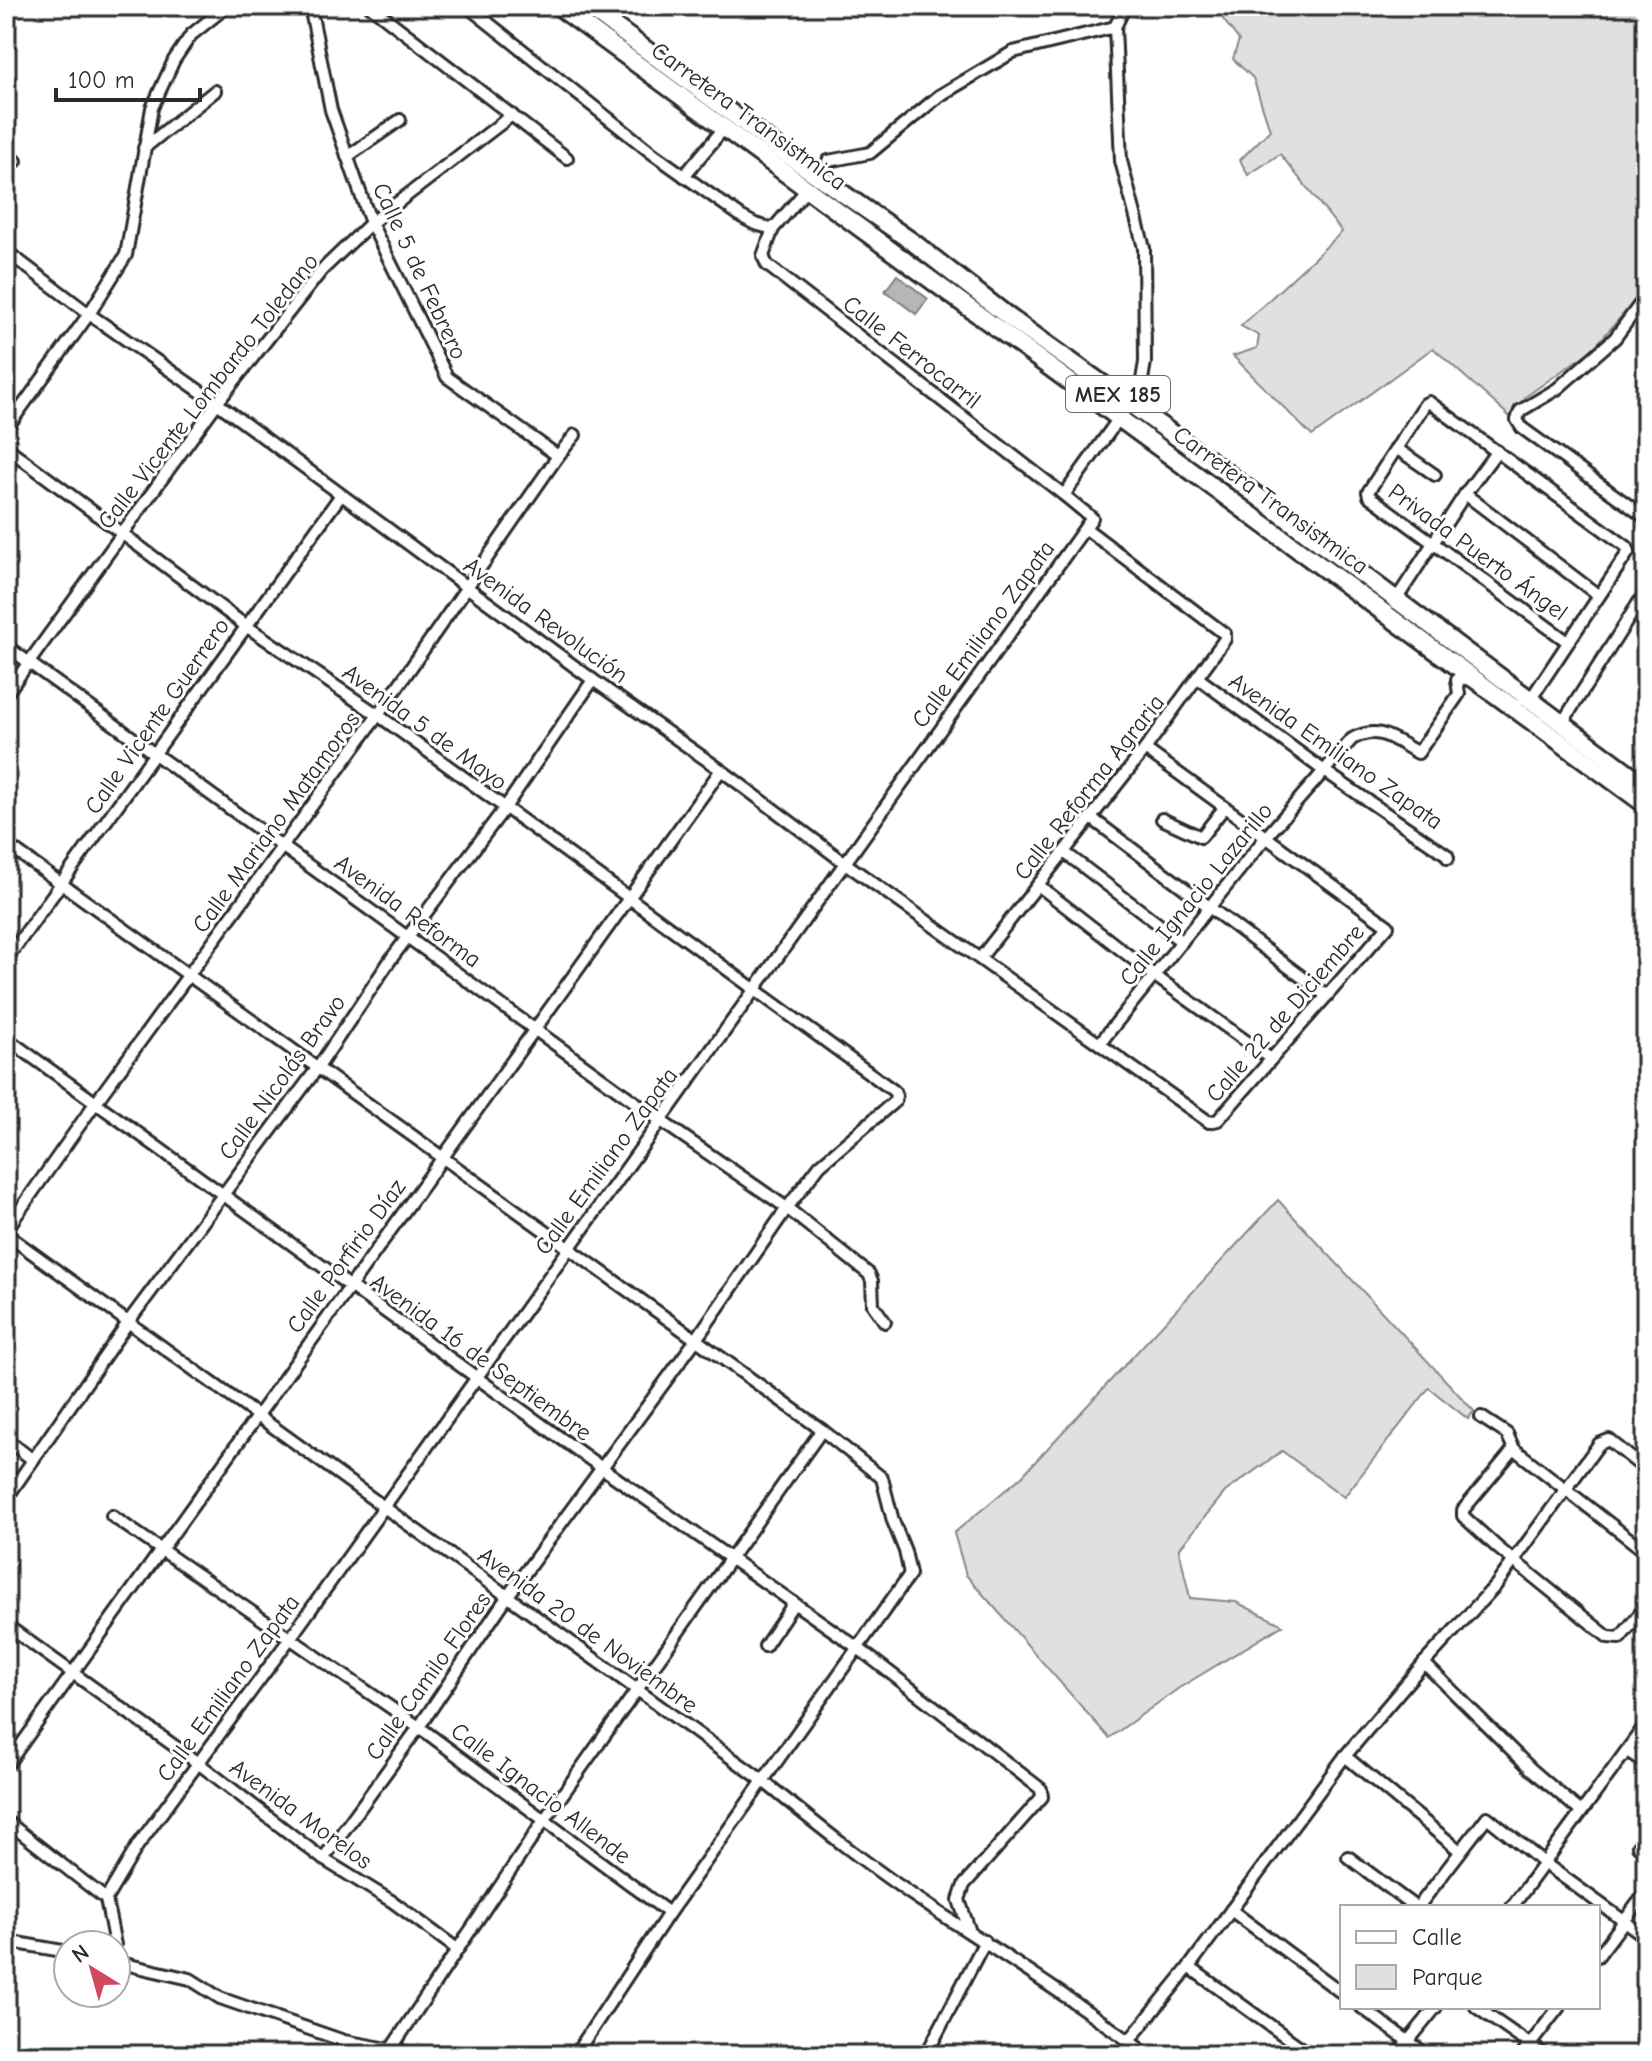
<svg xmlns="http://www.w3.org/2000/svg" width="1652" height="2061" font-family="'Comic Neue',sans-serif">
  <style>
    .green { fill: #e0e0e0; stroke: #868686; stroke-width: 2 }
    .water { fill: #b6b6b6; stroke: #7e7e7e; stroke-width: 2 }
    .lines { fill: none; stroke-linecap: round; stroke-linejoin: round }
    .minor-casing { stroke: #2b2b2b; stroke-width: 16 }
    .primary-casing { stroke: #2b2b2b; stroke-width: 22 }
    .minor { stroke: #fff; stroke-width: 10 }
    .primary { stroke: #fff; stroke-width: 16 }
    .labels { text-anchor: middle; stroke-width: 6; stroke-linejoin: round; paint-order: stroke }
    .shield { fill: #fff; stroke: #6b6b6b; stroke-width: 2 }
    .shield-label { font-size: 22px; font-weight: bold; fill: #2b2b2b }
    .street-label { font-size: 24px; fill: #2b2b2b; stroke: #fff }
  </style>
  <rect width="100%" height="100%" fill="#fff"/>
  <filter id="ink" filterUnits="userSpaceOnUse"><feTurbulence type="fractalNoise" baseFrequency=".0125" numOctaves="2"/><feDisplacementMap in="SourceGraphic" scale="16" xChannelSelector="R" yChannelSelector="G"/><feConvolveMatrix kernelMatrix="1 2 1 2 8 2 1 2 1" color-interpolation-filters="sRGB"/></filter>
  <g filter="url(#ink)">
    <g class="green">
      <polygon points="1256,6 1646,6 1646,288 1593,349 1525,397 1517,423 1433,348 1312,436 1233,356 1257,348 1259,336 1241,326 1342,232 1280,154 1248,175 1240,160 1270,130 1253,78 1233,59 1239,40 1222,18 1233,10 1243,17"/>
      <polygon points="1278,1200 1474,1411 1468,1419 1429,1388 1344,1497 1282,1451 1225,1492 1179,1549 1190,1598 1236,1602 1283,1625 1179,1688 1109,1738 966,1575 954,1533 1021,1477"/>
    </g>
    <polygon class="water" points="897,275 928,299 916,314 885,291"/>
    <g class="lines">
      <g class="minor-casing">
        <g id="minor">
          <polyline points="310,6 331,110 371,223 447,377 558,456"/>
          <polyline points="370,6 567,158"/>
          <polyline points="467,6 652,153 742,217 755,224 773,229"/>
          <polyline points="144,148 215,91"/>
          <polyline points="6,154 16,161"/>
          <polyline points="347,157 400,120"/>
          <polyline points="828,161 870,153 939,96 1013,52 1115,27"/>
          <polyline points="684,176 725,127"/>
          <polyline points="802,195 773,229 763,256 767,265 1064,495"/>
          <polyline points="6,251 89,314 217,403 593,680 721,770 845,863 1209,1122 1218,1120 1388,926 1145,749"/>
          <polyline points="1646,296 1615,338 1557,389 1520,411 1517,420 1522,428 1646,518"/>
          <polyline points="6,429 89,314 126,255 152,108 174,60 191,35 227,6"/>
          <polyline points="6,447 246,626 378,715 894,1091 896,1096 895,1101 820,1165 787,1208 695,1341 507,1597 419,1727 323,1859"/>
          <polyline points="1396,448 1435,475"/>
          <polyline points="1465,494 1599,596"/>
          <polyline points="1394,603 1465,494 1497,451"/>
          <polyline points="6,646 661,1121 787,1208 869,1274 872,1281 873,1305 885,1322"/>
          <polyline points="1198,678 1323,770 1447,855 1448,858"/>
          <polyline points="6,694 217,403 322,270 371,223 512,115"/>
          <polyline points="1530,700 1629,551 1627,547 1429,402 1425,404 1368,492 1369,496 1568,642"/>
          <polyline points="1561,725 1646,591"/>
          <polyline points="1090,817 1327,996"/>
          <polyline points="1162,819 1201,837 1224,808"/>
          <polyline points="6,844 822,1430 882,1478 893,1521 905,1551 910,1574 669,1913 575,2055"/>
          <polyline points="1064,852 1182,942"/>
          <polyline points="1038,885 1155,976 1271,1059"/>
          <polyline points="981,957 1145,749 1225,639 1225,634 1085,528"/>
          <polyline points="6,960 341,495"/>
          <polyline points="6,1038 602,1468 858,1648 1041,1789 1042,1797 964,1885 959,1900 970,1932"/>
          <path d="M 1100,1043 L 1266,837 L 1352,739 C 1379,724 1394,740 1418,753 L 1459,694 L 1457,680 L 1460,678 L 1472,680"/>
          <polyline points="6,1230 96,1102 378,715 558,456 575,435"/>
          <path d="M 6,1234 L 762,1780 C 817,1825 872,1869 932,1908 C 1005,1956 1078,2003 1148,2055"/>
          <polyline points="1481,1417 1507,1434 1514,1449 1646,1552"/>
          <polyline points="6,1439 33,1460"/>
          <polyline points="1514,1449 1463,1510 1463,1516 1498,1548 1608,1637 1620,1638 1646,1606"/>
          <polyline points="6,1499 129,1321 319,1066 391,959 504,809 593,680"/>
          <polyline points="112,1516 419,1727 669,1913"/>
          <polyline points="6,1625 198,1763 323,1859 393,1902 457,1949"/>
          <polyline points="765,1646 794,1603"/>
          <polyline points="1424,1663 1531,1769 1581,1812"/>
          <polyline points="1628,1751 1646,1764"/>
          <polyline points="1345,1756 1460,1851"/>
          <polyline points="6,1766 721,770"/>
          <polyline points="6,1821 106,1899"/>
          <polyline points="1638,1846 1646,1851"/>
          <polyline points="1348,1857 1415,1907"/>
          <polyline points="1418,1907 1487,1817 1544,1863 1646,1937"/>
          <polyline points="1512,1907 1646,1724"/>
          <polyline points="1231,1910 1342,1993"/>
          <polyline points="6,1941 68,1952"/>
          <polyline points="115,1945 106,1899 138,1845 291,1637 1092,518 1064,495 1135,396 1142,380 1145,362 1144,248 1121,161 1115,27 1125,6"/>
          <polyline points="1598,1956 1646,1892"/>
          <polyline points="116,1962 190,1979 220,1998 344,2041 422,2055"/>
          <polyline points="1189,1967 1311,2055"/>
          <polyline points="1361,2007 1427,2055"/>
          <polyline points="1476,2007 1545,2055"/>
          <polyline points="1129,2041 1189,1967 1345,1756 1424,1663 1496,1585 1599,1444 1609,1440 1646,1470"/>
          <polyline points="391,2049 545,1819 822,1430"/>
          <polyline points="926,2055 985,1941"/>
          <polyline points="1397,2055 1436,2007"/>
          <polyline points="1522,2055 1559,2007"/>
        </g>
      </g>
      <g class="primary-casing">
        <g id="primary">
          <polyline points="558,6 1646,805"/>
          <polyline points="587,6 789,156 914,243 1010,318 1213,463 1646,786"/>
        </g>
      </g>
      <use href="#minor" class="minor"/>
      <use href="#primary" class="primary"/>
    </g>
  </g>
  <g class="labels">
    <rect class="shield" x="1066" y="376" width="104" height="36" rx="6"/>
    <g class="shield-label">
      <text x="1118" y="402">MEX 185</text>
    </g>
    <g class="street-label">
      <text transform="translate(749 116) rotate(36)" y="8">Carretera Transistmica</text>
      <text transform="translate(420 271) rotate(65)" y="8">Calle 5 de Febrero</text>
      <text transform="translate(912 352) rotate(38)" y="8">Calle Ferrocarril</text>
      <text transform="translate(208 391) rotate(-52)" y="8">Calle Vicente Lombardo Toledano</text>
      <text transform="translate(1271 500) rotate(36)" y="8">Carretera Transistmica</text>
      <text transform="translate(1478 552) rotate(36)" y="8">Privada Puerto Ángel</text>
      <text transform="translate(546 620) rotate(36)" y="8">Avenida Revolución</text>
      <text transform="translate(983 634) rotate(-54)" y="8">Calle Emiliano Zapata</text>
      <text transform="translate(157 716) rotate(-55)" y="8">Calle Vicente Guerrero</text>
      <text transform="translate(425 727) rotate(36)" y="8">Avenida 5 de Mayo</text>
      <text transform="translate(1336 751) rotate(35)" y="8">Avenida Emiliano Zapata</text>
      <text transform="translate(1089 787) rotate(-52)" y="8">Calle Reforma Agraria</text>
      <text transform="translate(276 822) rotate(-54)" y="8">Calle Mariano Matamoros</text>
      <text transform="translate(1196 894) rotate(-51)" y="8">Calle Ignacio Lazarillo</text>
      <text transform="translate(408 911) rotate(36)" y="8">Avenida Reforma</text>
      <text transform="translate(1285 1013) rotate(-49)" y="8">Calle 22 de Diciembre</text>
      <text transform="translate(282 1077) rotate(-54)" y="8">Calle Nicolás Bravo</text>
      <text transform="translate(606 1161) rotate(-54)" y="8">Calle Emiliano Zapata</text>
      <text transform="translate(346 1256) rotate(-54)" y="8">Calle Porfirio Díaz</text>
      <text transform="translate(481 1357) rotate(36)" y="8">Avenida 16 de Septiembre</text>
      <text transform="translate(588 1630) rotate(36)" y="8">Avenida 20 de Noviembre</text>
      <text transform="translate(428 1676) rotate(-55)" y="8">Calle Camilo Flores</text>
      <text transform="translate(228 1688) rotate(-54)" y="8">Calle Emiliano Zapata</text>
      <text transform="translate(541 1793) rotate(37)" y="8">Calle Ignacio Allende</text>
      <text transform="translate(301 1814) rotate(36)" y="8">Avenida Morelos</text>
    </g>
  </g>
  <rect width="1652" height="2061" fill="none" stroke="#fff" stroke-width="32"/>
  <rect x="16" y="16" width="1620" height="2029" fill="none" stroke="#2b2b2b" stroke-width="3" filter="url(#ink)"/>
  <rect x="1340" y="1905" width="260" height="104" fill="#ffffff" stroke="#aaaaaa" stroke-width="2"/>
  <rect x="1356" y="1931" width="40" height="12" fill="#ffffff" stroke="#aaaaaa" stroke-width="2"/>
  <text x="1412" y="1945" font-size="24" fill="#2b2b2b">Calle</text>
  <rect x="1356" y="1965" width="40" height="24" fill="#e0e0e0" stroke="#aaaaaa" stroke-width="2"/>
  <text x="1412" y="1985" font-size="24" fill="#2b2b2b">Parque</text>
  <g transform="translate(92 1969) rotate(323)"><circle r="38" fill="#ffffff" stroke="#aaaaaa" stroke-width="2"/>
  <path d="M0-6L14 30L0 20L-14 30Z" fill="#d1495b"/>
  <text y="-12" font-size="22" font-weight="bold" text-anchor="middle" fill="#2b2b2b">N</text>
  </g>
  <path d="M56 88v12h144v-12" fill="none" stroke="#2b2b2b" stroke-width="4"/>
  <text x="68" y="88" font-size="24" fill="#2b2b2b" stroke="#ffffff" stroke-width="6" paint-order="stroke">100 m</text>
</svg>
